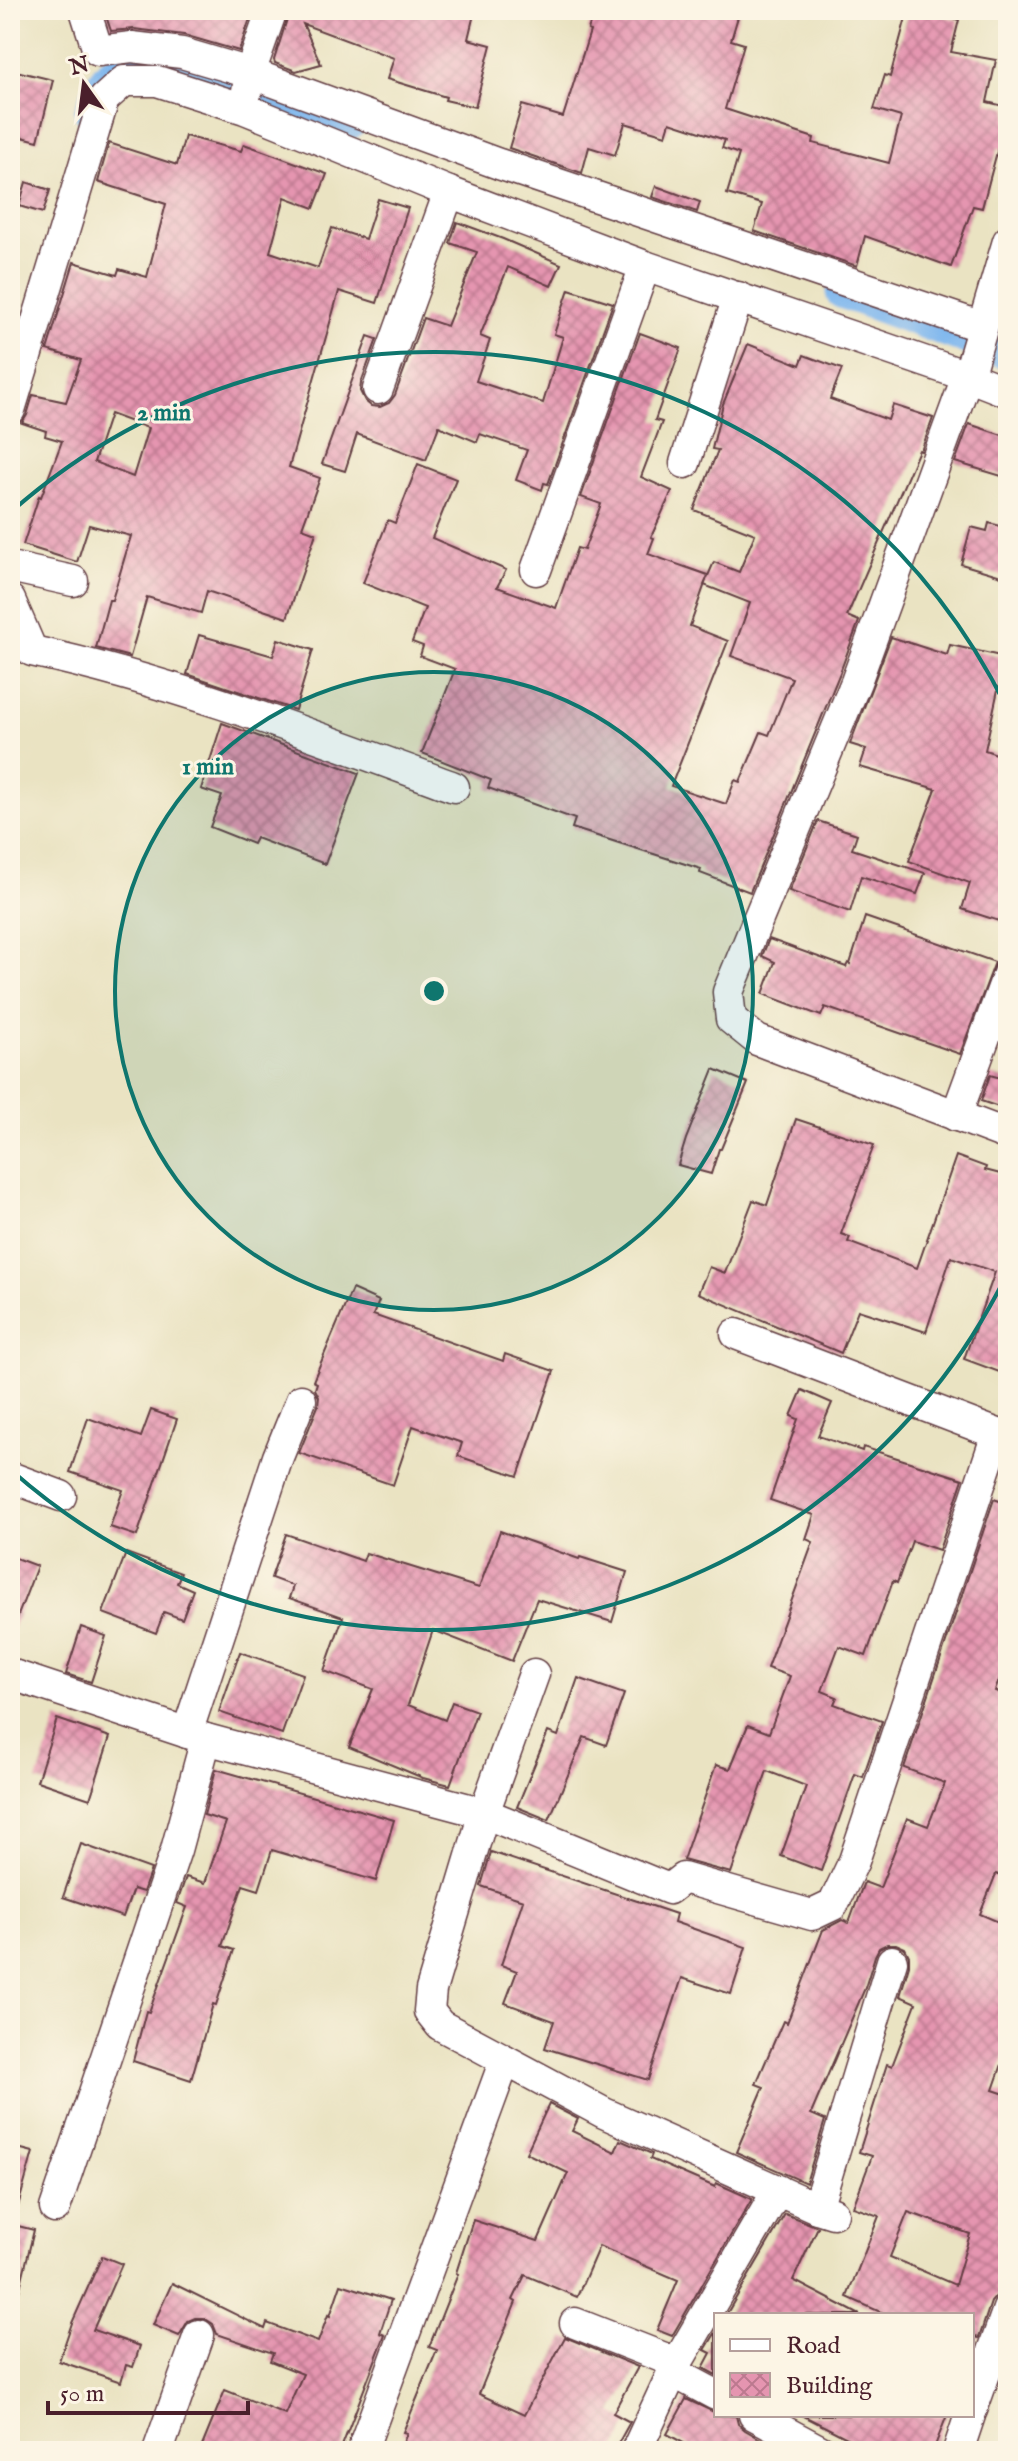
<svg xmlns="http://www.w3.org/2000/svg" width="1018" height="2461" font-family="'IM FELL English',serif">
  <style>
    .lines { fill: none; stroke-linecap: round; stroke-linejoin: round }
    .canal { stroke: #7db6ee; stroke-width: 28 }
    .building { fill: url(#building-cross-hatch); fill-rule: evenodd }
    .minor-casing { stroke: #623c42; stroke-width: 33 }
    .minor { stroke: #fff; stroke-width: 30 }
    .ring { fill: none; stroke: #0f766e; stroke-width: 4 }
    .centre { fill: #0f766e; stroke: #fcf5e5; stroke-width: 4 }
    .ring-label { font-size: 24px; text-anchor: middle; font-weight: bold; fill: #0f766e; stroke: #fcf5e5; stroke-width: 6; stroke-linejoin: round; paint-order: stroke }
  </style>
  <defs>
    <pattern id="building-cross-hatch" width="8" height="8" patternUnits="userSpaceOnUse" patternTransform="scale(2)"><rect width="8" height="8" fill="#e595b0"/><path d="M0 0l8 8M0 8l8-8" fill="none" stroke="#bc798f"/></pattern>
  </defs>
  <rect width="100%" height="100%" fill="#fcf5e5"/>
  <filter id="ink" filterUnits="userSpaceOnUse"><feTurbulence type="fractalNoise" baseFrequency=".0125" numOctaves="2"/><feDisplacementMap in="SourceGraphic" scale="16" xChannelSelector="R" yChannelSelector="G"/><feConvolveMatrix kernelMatrix="1 2 1 2 8 2 1 2 1" color-interpolation-filters="sRGB"/></filter>
  <filter id="wash" filterUnits="userSpaceOnUse"><feTurbulence type="fractalNoise" baseFrequency=".006" numOctaves="4" result="noise"/><feDisplacementMap in="SourceGraphic" scale="32" xChannelSelector="R" yChannelSelector="G"/><feGaussianBlur stdDeviation="1.8" result="paint"/><feColorMatrix in="noise" values="0 0 0 0 0 0 0 0 0 0 0 0 0 0 0 0 0 1.4 0 .05"/><feComposite in="paint" operator="in"/></filter>
  <g filter="url(#wash)">
    <rect width="100%" height="100%" fill="#eae3c2"/>
    <g class="lines">
      <g class="canal">
        <path d="M 88,113 C 102,68 115,59 162,60 L 351,125"/>
        <polyline points="840,294 1008,356"/>
      </g>
    </g>
    <g id="blocks">
      <g class="building">
        <polygon points="104,10 253,10 239,51 184,35 134,29 111,31"/>
        <polygon points="290,10 475,10 468,39 491,45 475,107 445,100 446,97 387,79 394,58 303,24 321,64 296,71 275,63 274,60"/>
        <polygon points="594,10 740,10 731,40 744,44 725,109 814,138 813,143 889,163 901,117 874,109 885,75 890,77 908,10 921,10 959,20 951,52 996,60 987,102 1008,107 1008,136 1005,150 998,148 982,208 973,206 951,267 865,236 857,266 754,231 762,204 727,194 739,154 722,148 725,140 670,122 666,135 625,123 615,155 589,147 582,173 509,148 522,105 563,117 590,31 588,30"/>
        <polygon points="16,71 53,80 38,141 10,134 10,93"/>
        <path d="M 185,136 L 241,151 L 244,144 L 327,174 L 314,208 L 285,197 L 270,252 L 318,268 L 332,228 L 365,239 L 378,199 L 408,208 L 377,303 L 339,291 L 289,467 L 320,478 L 302,528 L 316,533 L 287,618 L 207,591 L 201,613 L 147,597 L 130,657 L 96,648 L 109,600 L 112,600 L 131,536 L 89,525 L 77,562 L 23,545 L 39,496 L 41,497 L 62,441 L 45,436 L 46,431 L 22,423 L 27,415 L 33,395 L 66,402 L 81,360 L 47,350 L 74,262 L 117,275 L 119,269 L 147,277 L 166,204 L 98,182 L 109,143 L 177,165 ZM 110,414 L 148,428 L 133,477 L 94,462 Z"/>
        <polygon points="26,182 50,190 43,213 19,206"/>
        <polygon points="656,186 700,202 697,212 652,197"/>
        <polygon points="457,222 503,239 561,264 551,286 508,267 480,336 490,340 476,381 543,403 563,337 554,334 569,289 613,303 548,484 544,483 542,490 516,480 527,450 480,434 477,442 439,426 426,460 357,434 345,471 322,464 368,336 377,339 361,383 360,391 365,401 371,406 380,407 389,403 395,395 423,318 447,326 477,252 450,243"/>
        <polygon points="640,333 681,348 655,420 662,422 641,477 672,491 651,537 654,538 648,554 708,575 690,626 728,641 671,786 726,804 735,780 740,782 761,732 769,735 792,678 731,656 750,603 704,585 714,562 739,572 755,534 694,510 718,450 712,449 723,404 748,344 800,365 804,355 842,369 830,399 888,420 893,405 933,418 921,451 919,450 847,616 859,621 839,675 750,892 700,873 701,869 572,828 575,819 488,788 491,780 422,753 455,669 420,656 423,646 412,642 425,608 363,583 388,520 395,523 418,464 456,479 432,538 506,570 497,587 556,608 577,548 584,550 601,504 581,497"/>
        <polygon points="969,424 1008,437 1008,478 955,462"/>
        <polygon points="989,523 1008,528 1008,578 961,564 971,527 987,531"/>
        <polygon points="199,635 273,656 278,639 313,650 295,710 187,674"/>
        <polygon points="891,637 947,655 950,645 1005,657 985,750 1008,758 1008,904 1002,922 962,909 970,883 909,861 936,789 860,767 866,749 850,744"/>
        <polygon points="222,723 359,773 325,864 256,838 253,844 210,827 222,796 201,789"/>
        <polygon points="818,821 857,834 852,849 925,873 917,894 861,876 850,912 789,891"/>
        <polygon points="865,917 995,962 960,1054 825,1007 821,1016 763,994 775,962 762,956 769,939 846,967 848,963 850,964"/>
        <polygon points="714,1069 748,1083 721,1149 719,1149 711,1174 678,1165 686,1139"/>
        <polygon points="990,1075 1008,1080 1008,1110 981,1101"/>
        <polygon points="796,1119 874,1145 841,1234 850,1237 848,1242 917,1268 956,1156 986,1167 985,1170 1008,1176 1008,1356 1002,1373 964,1359 995,1272 951,1257 926,1332 858,1310 841,1353 698,1293 709,1267 725,1273 753,1200 767,1205"/>
        <polygon points="352,1289 379,1301 373,1315 503,1361 505,1354 554,1371 518,1476 458,1456 462,1443 413,1426 393,1485 299,1453 318,1406 319,1397 315,1389 317,1383 313,1381"/>
        <polygon points="802,1390 832,1403 818,1436 862,1451 863,1447 963,1479 939,1550 912,1541 897,1583 893,1581 866,1656 839,1646 822,1691 837,1697 834,1704 882,1721 863,1777 855,1774 821,1871 781,1856 806,1786 767,1771 731,1873 683,1860 716,1765 730,1769 748,1725 769,1733 790,1676 767,1668 813,1542 806,1539 814,1515 770,1500 798,1419 791,1416"/>
        <polygon points="151,1410 177,1419 137,1536 110,1527 123,1490 70,1472 88,1418 141,1437"/>
        <path d="M 994,1499 L 1008,1504 L 1008,1657 L 995,1691 L 1008,1696 L 1008,1878 L 996,1874 L 980,1914 L 1008,1926 L 1008,2047 L 993,2090 L 1008,2095 L 1008,2291 L 997,2295 L 991,2302 L 979,2338 L 972,2336 L 972,2315 L 887,2315 L 847,2297 L 879,2216 L 853,2207 L 872,2156 L 859,2152 L 887,2064 L 892,2066 L 916,2003 L 900,1996 L 909,1965 L 909,1956 L 905,1948 L 896,1944 L 887,1944 L 879,1948 L 875,1956 L 865,1988 L 811,2114 L 825,2120 L 806,2183 L 736,2152 L 764,2087 L 756,2084 L 783,2021 L 787,2023 L 823,1930 L 842,1920 L 849,1923 L 864,1882 L 880,1888 L 907,1818 L 928,1826 L 945,1783 L 904,1768 ZM 908,2212 L 970,2234 L 955,2285 L 890,2257 Z"/>
        <polygon points="500,1531 579,1559 580,1557 627,1572 612,1622 537,1599 512,1661 433,1630 408,1705 445,1720 452,1702 477,1711 450,1785 423,1778 349,1747 373,1689 324,1671 343,1617 289,1598 293,1586 271,1578 286,1534 363,1561 366,1553 479,1588"/>
        <polygon points="126,1553 181,1573 177,1583 193,1590 182,1619 164,1612 156,1633 103,1613"/>
        <polygon points="10,1556 37,1566 12,1631 10,1631"/>
        <polygon points="81,1627 106,1636 91,1682 66,1674"/>
        <polygon points="240,1652 303,1674 282,1734 219,1712"/>
        <polygon points="578,1678 624,1694 606,1745 584,1737 549,1820 517,1807 548,1732 558,1736"/>
        <polygon points="57,1719 110,1737 90,1799 37,1781"/>
        <polygon points="216,1769 394,1820 376,1881 272,1850 259,1890 243,1885 222,1946 234,1950 216,2005 213,2004 191,2080 133,2061 146,2011 149,2012 187,1907 177,1903 186,1877 205,1883 226,1822 204,1815"/>
        <polygon points="81,1844 151,1869 143,1892 133,1889 123,1917 63,1897"/>
        <polygon points="491,1852 676,1914 674,1922 746,1947 731,1994 682,1978 648,2080 545,2048 554,2021 505,2003 517,1971 501,1965 523,1900 481,1886"/>
        <polygon points="549,2104 578,2119 572,2131 615,2152 620,2140 652,2154 650,2159 715,2187 716,2183 752,2199 672,2336 657,2330 678,2280 599,2246 577,2297 525,2275 513,2300 516,2302 479,2394 524,2415 565,2337 638,2367 613,2413 630,2422 614,2451 400,2451 407,2433 403,2432 437,2350 429,2347 458,2274 456,2273 473,2220 538,2241 568,2173 526,2153"/>
        <polygon points="10,2146 33,2152 17,2210 10,2209"/>
        <polygon points="785,2214 818,2227 793,2280 860,2315 726,2315"/>
        <polygon points="10,2224 34,2230 18,2296 10,2295"/>
        <polygon points="102,2256 122,2264 93,2330 140,2346 133,2367 126,2365 121,2382 59,2361 72,2323"/>
        <polygon points="172,2283 265,2329 267,2323 318,2342 328,2315 330,2316 341,2284 391,2300 380,2333 385,2335 340,2451 200,2451 225,2390 285,2414 303,2374 270,2361 273,2353 217,2334 213,2324 204,2318 195,2318 188,2321 179,2336 153,2325"/>
        <polygon points="716,2332 716,2375 703,2368 711,2353 705,2350"/>
        <polygon points="686,2399 716,2413 716,2415 736,2416 738,2424 745,2430 764,2441 758,2451 698,2451 667,2434"/>
        <polygon points="802,2415 947,2415 933,2451 863,2451 851,2445 853,2441"/>
      </g>
    </g>
  </g>
  <g filter="url(#ink)">
    <use href="#blocks" fill-opacity="0" stroke="#623c42" stroke-width="2"/>
    <g class="lines">
      <g class="minor-casing">
        <g id="minor">
          <polyline points="85,10 98,51 132,47 182,53 250,73 499,164 982,327"/>
          <polyline points="247,91 250,73 272,10"/>
          <polyline points="1008,241 972,363 856,682 728,992 731,1019 757,1040 1008,1135"/>
          <polyline points="378,389 449,192"/>
          <polyline points="10,410 104,99 124,81 157,81 245,109 449,192 645,266 967,376 1008,392"/>
          <polyline points="685,463 738,297"/>
          <polyline points="10,567 73,581"/>
          <polyline points="536,570 645,266"/>
          <path d="M 10,600 L 32,651 C 176,682 315,736 454,787"/>
          <polyline points="956,1116 1008,974"/>
          <polyline points="736,1334 1008,1438"/>
          <polyline points="10,1477 61,1496"/>
          <polyline points="10,1674 206,1739 484,1813 669,1889 683,1878 812,1915 833,1905 854,1861 997,1434"/>
          <polyline points="534,1674 484,1813 431,1990 429,2011 440,2025 604,2113 817,2208 833,2213"/>
          <polyline points="187,1733 278,1457 301,1400"/>
          <polyline points="55,2208 176,1850 206,1739"/>
          <polyline points="817,2208 892,1961"/>
          <polyline points="575,2323 677,2363"/>
          <polyline points="673,2372 716,2395"/>
          <polyline points="972,2410 1008,2309"/>
          <polyline points="754,2415 821,2451"/>
          <polyline points="365,2442 505,2060"/>
          <polyline points="158,2451 199,2335"/>
          <polyline points="636,2451 677,2363 778,2190"/>
          <polyline points="958,2451 970,2415"/>
        </g>
      </g>
      <use href="#minor" class="minor"/>
    </g>
  </g>
  <circle cx="434" cy="991" r="319" fill="#0f766e" fill-opacity=".12"/>
  <g class="ring">
    <circle cx="434" cy="991" r="319"/>
    <path d="M1006 1276A639 639 0 0 1 11 1470M11 512A639 639 0 0 1 1006 706"/>
  </g>
  <circle cx="434" cy="991" r="12" class="centre"/>
  <g class="ring-label">
    <text x="164" y="420">2 min</text>
    <text x="208" y="774">1 min</text>
  </g>
  <rect width="1018" height="2461" fill="none" stroke="#fcf5e5" stroke-width="40"/>
  <rect x="714" y="2313" width="260" height="104" fill="#fcf5e5" stroke="#b59f9b" stroke-width="2"/>
  <rect x="730" y="2339" width="40" height="12" fill="#ffffff" stroke="#b59f9b" stroke-width="2"/>
  <text x="786" y="2353" font-size="24" fill="#4a1f2b">Road</text>
  <rect x="730" y="2373" width="40" height="24" fill="url(#building-cross-hatch)" stroke="#b59f9b" stroke-width="2"/>
  <text x="786" y="2393" font-size="24" fill="#4a1f2b">Building</text>
  <g transform="translate(84 84) rotate(346)" stroke="#fcf5e5" stroke-width="6" paint-order="stroke">
  <path d="M0-6L14 30L0 20L-14 30Z" fill="#4a1f2b"/>
  <text y="-12" font-size="22" font-weight="bold" text-anchor="middle" fill="#4a1f2b">N</text>
  </g>
  <path d="M48 2401v12h200v-12" fill="none" stroke="#4a1f2b" stroke-width="4"/>
  <text x="60" y="2401" font-size="24" fill="#4a1f2b" stroke="#fcf5e5" stroke-width="6" paint-order="stroke">50 m</text>
</svg>
